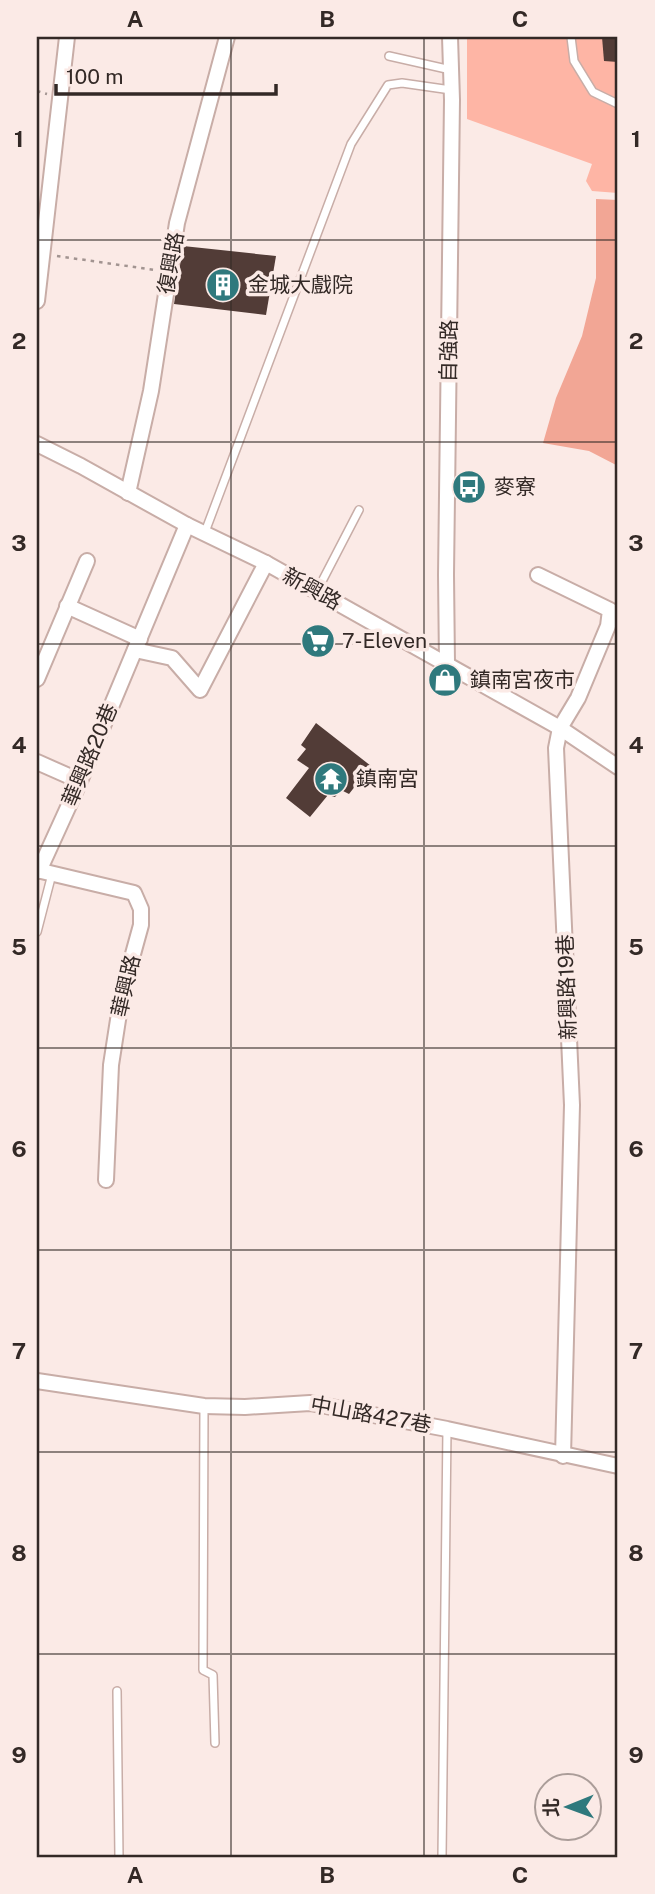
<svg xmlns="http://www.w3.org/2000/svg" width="655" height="1894" font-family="'Public Sans','Noto Sans TC',sans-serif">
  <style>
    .green { fill: #feb5a5 }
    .forest { fill: #f2a695 }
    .building { fill: #523c37 }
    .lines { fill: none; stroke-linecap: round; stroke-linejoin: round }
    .lane-casing { stroke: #c8ada7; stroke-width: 10 }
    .street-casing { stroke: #c8ada7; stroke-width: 18 }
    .path { stroke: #a29491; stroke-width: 2.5; stroke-dasharray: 3.5 5; stroke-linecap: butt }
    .lane { stroke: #fff; stroke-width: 7 }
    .street { stroke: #fff; stroke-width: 14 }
    .grid { fill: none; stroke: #332926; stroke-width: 2; stroke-opacity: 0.55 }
    .labels { text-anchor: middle; stroke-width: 7; stroke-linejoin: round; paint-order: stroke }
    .street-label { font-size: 21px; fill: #332926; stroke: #fbeae6 }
    .poi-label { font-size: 21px; fill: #332926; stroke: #fbeae6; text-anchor: start }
    .neatline { fill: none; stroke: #332926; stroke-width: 2.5 }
    .grid-label { font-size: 23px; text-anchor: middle; font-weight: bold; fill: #332926 }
  </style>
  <rect width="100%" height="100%" fill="#fbeae6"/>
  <polygon class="green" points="467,37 618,37 618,193 592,191 586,181 592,164 467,119"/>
  <polygon class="forest" points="596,199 618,200 618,466 589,451 543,443 556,398 582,336 596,278"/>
  <g class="building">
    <polygon points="602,37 618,37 618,62 604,61"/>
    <polygon points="183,246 276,256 266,315 174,304"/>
    <polygon points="316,723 371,766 349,794 341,790 335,797 328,795 310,817 286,798 309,768 297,760 306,749 301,745"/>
  </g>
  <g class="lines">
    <g class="lane-casing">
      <g id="lane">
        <polyline points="571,37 574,61 593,92 618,104"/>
        <polyline points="389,56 451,70"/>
        <polyline points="205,532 351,144 388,85 402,83 451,90"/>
        <polyline points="317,591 359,510"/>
        <polyline points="37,932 52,874"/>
        <polyline points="204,1406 203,1670 213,1675 215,1743"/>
        <polyline points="117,1691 119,1857"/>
        <polyline points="442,1857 447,1429"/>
      </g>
    </g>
    <g class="street-casing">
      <g id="street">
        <polyline points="37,301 67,37"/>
        <polyline points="37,444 81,466 187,525 266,563 560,728 618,767"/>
        <polyline points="128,493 151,391 177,223 227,37"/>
        <polyline points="538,575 610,610 608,626 578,698 560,728 556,748 572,1105 563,1456"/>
        <polyline points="67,606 140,639"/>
        <polyline points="135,650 172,658 200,690 266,563"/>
        <polyline points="447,664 446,575 452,100 450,37"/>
        <polyline points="37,679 87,561"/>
        <polyline points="37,762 80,781"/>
        <polyline points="37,870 134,893 141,909 141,925 122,994 111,1065 106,1180"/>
        <polyline points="39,871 80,781 187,525"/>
        <polyline points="37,1381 204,1406 245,1407 310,1403 447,1429 618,1466"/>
      </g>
    </g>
    <g class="path">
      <polyline points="37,91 47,94"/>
      <polyline points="57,256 155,270"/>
    </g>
    <use href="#lane" class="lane"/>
    <use href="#street" class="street"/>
  </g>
  <path class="grid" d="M 231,37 L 231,1857M 424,37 L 424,1857M 37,240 L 618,240M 37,442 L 618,442M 37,644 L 618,644M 37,846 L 618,846M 37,1048 L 618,1048M 37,1250 L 618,1250M 37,1452 L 618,1452M 37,1654 L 618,1654"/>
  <defs>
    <g id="building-disc" transform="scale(1.75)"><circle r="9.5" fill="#2f797d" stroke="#fbeae6"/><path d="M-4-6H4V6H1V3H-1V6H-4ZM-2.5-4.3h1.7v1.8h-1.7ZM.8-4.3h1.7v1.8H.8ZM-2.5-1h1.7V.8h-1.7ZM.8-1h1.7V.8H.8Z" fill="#fff"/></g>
    <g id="bus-disc" transform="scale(1.75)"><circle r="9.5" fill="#2f797d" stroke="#fbeae6"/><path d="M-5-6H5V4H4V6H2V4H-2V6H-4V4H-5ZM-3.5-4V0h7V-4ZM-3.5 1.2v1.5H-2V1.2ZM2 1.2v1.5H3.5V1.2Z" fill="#fff"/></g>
    <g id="supermarket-disc" transform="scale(1.75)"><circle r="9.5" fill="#2f797d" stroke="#fbeae6"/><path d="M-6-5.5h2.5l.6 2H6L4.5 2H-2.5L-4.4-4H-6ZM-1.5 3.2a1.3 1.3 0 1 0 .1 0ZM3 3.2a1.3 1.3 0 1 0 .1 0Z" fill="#fff"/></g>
    <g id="shop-disc" transform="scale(1.75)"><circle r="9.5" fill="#2f797d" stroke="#fbeae6"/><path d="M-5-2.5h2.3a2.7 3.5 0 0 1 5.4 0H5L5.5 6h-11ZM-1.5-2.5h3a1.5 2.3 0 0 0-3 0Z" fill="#fff"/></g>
    <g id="temple-disc" transform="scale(1.75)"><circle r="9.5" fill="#2f797d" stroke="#fbeae6"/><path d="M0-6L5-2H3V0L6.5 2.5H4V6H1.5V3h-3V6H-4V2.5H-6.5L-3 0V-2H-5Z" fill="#fff"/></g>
  </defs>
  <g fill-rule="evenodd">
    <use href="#building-disc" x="223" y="285"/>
    <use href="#bus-disc" x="469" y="487"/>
    <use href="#supermarket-disc" x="318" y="641"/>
    <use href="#shop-disc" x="445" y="680"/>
    <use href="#temple-disc" x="331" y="779"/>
  </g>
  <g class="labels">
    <g class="street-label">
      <text transform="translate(171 263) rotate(-80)" y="7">復興路</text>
      <text transform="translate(449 351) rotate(-89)" y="7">自強路</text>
      <text transform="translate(312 589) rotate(29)" y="7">新興路</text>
      <text transform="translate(90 755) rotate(-67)" y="7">華興路20巷</text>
      <text transform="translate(126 986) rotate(-77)" y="7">華興路</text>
      <text transform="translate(567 987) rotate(-92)" y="7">新興路19巷</text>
      <text transform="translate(371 1415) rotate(10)" y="7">中山路427巷</text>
    </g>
    <g class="poi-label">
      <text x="248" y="292">金城大戲院</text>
      <text x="494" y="494">麥寮</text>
      <text x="342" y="648">7-Eleven</text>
      <text x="470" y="687">鎮南宮夜市</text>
      <text x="356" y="786">鎮南宮</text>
    </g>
  </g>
  <rect width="655" height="1894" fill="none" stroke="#fbeae6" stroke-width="77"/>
  <g transform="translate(568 1807) rotate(269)"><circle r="33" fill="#fbeae6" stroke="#ab9d99" stroke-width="2"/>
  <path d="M0-5L12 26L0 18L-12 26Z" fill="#2f797d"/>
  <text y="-10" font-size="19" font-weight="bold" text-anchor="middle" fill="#332926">北</text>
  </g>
  <path d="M56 84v10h220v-10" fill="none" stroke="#332926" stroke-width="3.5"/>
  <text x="66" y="84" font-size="21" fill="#332926" stroke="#fbeae6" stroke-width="5" paint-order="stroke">100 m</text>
  <rect x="38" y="38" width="578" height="1818" class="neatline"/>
  <g class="grid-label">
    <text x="135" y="27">A</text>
    <text x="327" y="27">B</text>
    <text x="520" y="27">C</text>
    <text x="19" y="147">1</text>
    <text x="636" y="147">1</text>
    <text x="19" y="349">2</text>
    <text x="636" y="349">2</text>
    <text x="19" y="551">3</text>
    <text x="636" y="551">3</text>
    <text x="19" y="753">4</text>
    <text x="636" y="753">4</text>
    <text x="19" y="955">5</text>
    <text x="636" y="955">5</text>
    <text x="19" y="1157">6</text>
    <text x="636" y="1157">6</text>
    <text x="19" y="1359">7</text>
    <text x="636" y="1359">7</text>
    <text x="19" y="1561">8</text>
    <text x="636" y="1561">8</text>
    <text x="19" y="1763">9</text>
    <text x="636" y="1763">9</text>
    <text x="135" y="1883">A</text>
    <text x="327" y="1883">B</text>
    <text x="520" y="1883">C</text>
  </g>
</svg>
